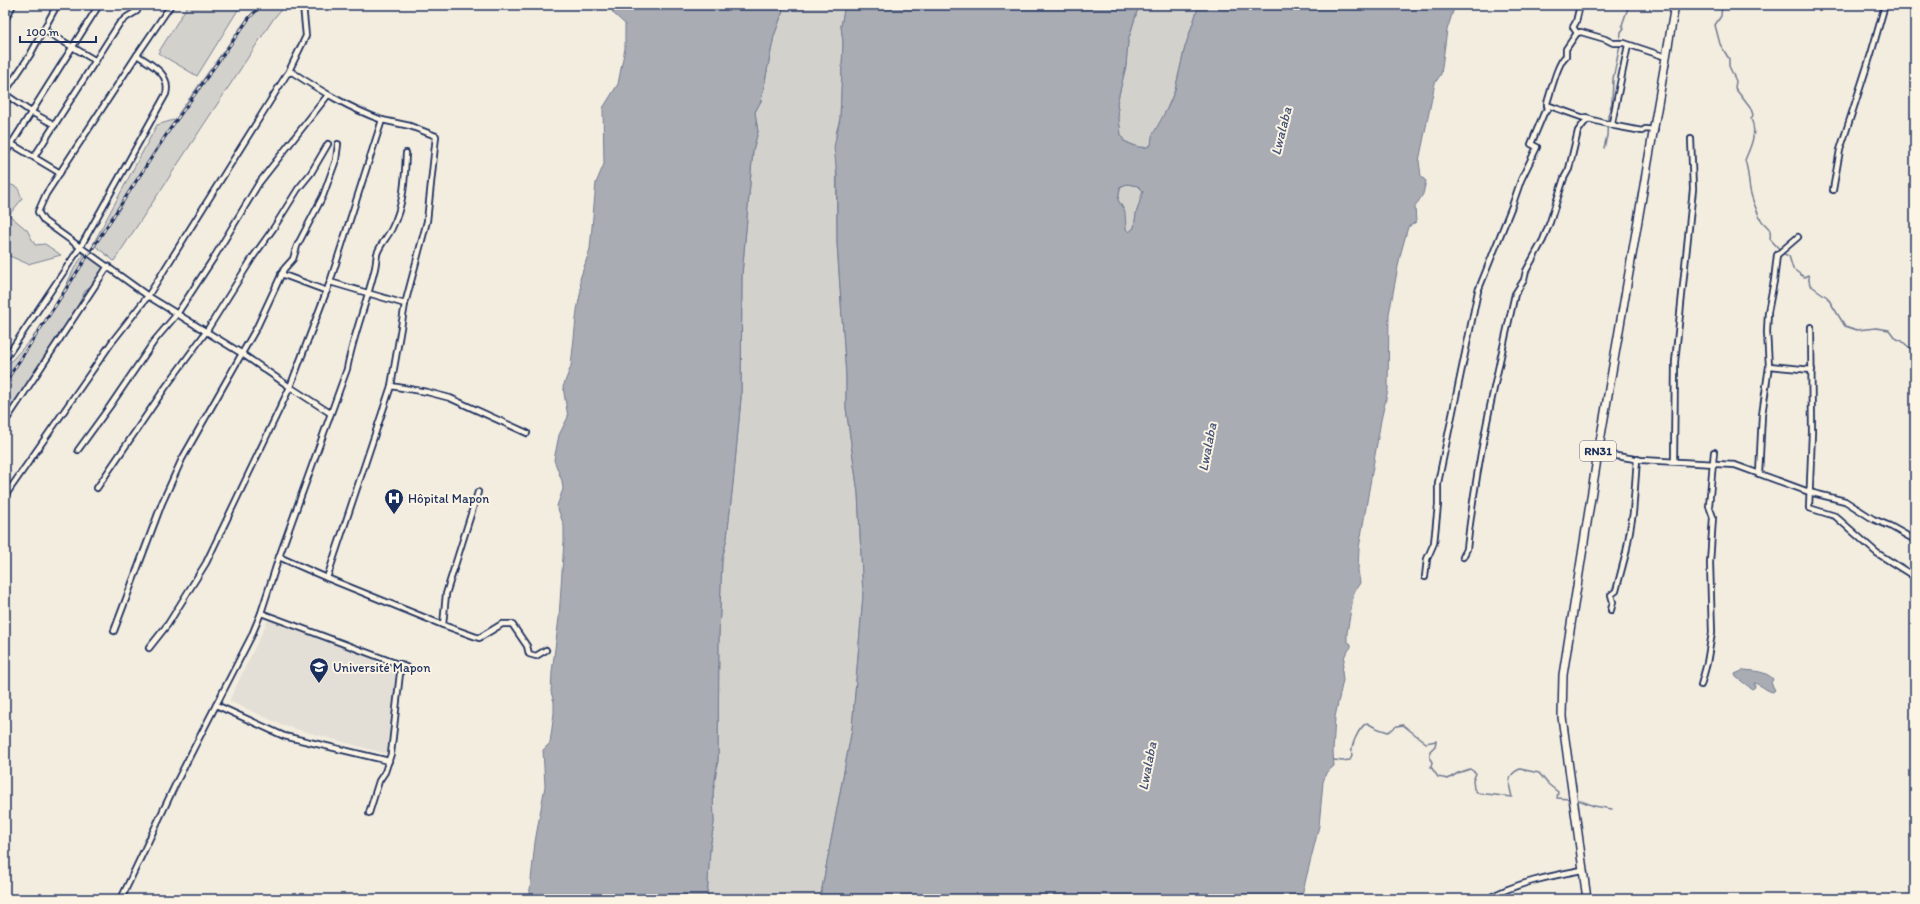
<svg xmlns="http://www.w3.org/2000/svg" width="1920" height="904" font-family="Itim,sans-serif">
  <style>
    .built { fill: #e3dfd6 }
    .green { fill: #d3d1cc; stroke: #778095 }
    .water { fill: #a9acb3; stroke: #707a91; fill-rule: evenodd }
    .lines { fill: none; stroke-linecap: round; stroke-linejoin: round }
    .stream { stroke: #707a91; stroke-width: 1.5 }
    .minor-casing { stroke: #1b2f5e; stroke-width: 8 }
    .primary-casing { stroke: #1b2f5e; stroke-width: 10 }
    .minor { stroke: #fcf5e5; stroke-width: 4.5 }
    .primary { stroke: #fcf5e5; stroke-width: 7 }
    .rail-casing { stroke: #1b2f5e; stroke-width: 3 }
    .rail { stroke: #fcf5e5; stroke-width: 1.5; stroke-dasharray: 4.5; stroke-linecap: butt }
    .labels { text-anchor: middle; stroke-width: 4; stroke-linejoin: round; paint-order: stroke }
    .shield { fill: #fcf5e5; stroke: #5e6a86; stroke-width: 1 }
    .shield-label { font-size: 12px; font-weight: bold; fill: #1b2f5e }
    .poi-label { font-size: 13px; fill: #1b2f5e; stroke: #fcf5e5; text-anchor: start }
    .water-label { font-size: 14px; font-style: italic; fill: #465478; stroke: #fcf5e5 }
  </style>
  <rect width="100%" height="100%" fill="#f3ede0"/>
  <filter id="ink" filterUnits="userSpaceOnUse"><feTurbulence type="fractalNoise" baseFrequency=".025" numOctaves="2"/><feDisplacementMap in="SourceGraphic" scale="8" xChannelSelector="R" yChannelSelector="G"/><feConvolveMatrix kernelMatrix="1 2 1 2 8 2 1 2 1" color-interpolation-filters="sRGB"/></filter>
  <g filter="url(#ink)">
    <polygon class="built" points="270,616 403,666 387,754 285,726 229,701"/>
    <g class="green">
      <polygon points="188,5 241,5 197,76 158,53"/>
      <polygon points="261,5 285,5 274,18 114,261 93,244 157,125 180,118 178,114 248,17"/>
      <polygon points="783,5 845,5 841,26 843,42 840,119 836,133 837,243 846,376 846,408 858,493 863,595 852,729 820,899 707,899 710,848 714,823 713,793 718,760 719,634 722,560 727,538 734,474 741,398 742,275 753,150 758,132 755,112 761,101 774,36 782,14"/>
      <path d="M 1139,5 L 1199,5 L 1185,47 L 1175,90 L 1151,145 C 1143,151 1132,144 1124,141 L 1121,135 L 1117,103 L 1126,66 L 1128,41 Z"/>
      <polygon points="5,182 18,188 22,199 9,215 27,230 35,245 45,244 61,255 28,264 5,254"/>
      <polygon points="1127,184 1138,186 1143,191 1136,214 1134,228 1129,232 1126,229 1124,210 1118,200 1121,186"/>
      <polygon points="88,249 107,266 90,289 85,291 75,312 5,422 5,368 40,329 49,314 56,306 75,267"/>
    </g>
    <g class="water">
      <polygon points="612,5 783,5 782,14 774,36 761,101 755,112 758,132 753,150 742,275 741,398 734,474 727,538 722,560 719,634 718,760 713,793 714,823 710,848 707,899 529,899 535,842 545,786 543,750 550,743 554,713 554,702 551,692 552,672 559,618 564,541 564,526 557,506 563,489 562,481 554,460 559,435 568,417 563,387 571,366 577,310 581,290 580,279 590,249 596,183 604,164 603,108 618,84 625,48 625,24 613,13"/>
      <path d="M 845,5 L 1139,5 L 1128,41 L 1126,66 L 1117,103 L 1121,135 L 1124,141 C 1132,145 1143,151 1151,145 L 1152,136 L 1168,107 L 1175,90 L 1185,47 L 1199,5 L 1455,5 L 1447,30 L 1441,74 L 1435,83 L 1419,161 L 1421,176 L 1426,181 L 1423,194 L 1415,207 L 1416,222 L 1408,227 L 1400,256 L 1389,314 L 1388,390 L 1381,420 L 1359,548 L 1358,570 L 1360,583 L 1354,592 L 1347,633 L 1347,641 L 1351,644 L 1351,647 L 1345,655 L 1342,671 L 1343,680 L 1335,717 L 1333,751 L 1334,766 L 1326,773 L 1323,782 L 1319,826 L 1301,899 L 820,899 L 852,729 L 863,595 L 858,493 L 846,408 L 846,376 L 837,243 L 837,175 L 834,147 L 840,119 L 843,42 L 841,26 ZM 1127,184 L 1138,186 L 1143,191 L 1136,214 L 1134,228 L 1129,232 L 1126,229 L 1125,212 L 1118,200 L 1120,187 Z"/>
      <path d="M 1744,670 C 1755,671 1765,671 1773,679 L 1771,683 L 1775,690 L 1773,692 C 1766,691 1762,685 1754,683 L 1755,687 L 1752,689 L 1736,677 L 1735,674 Z"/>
    </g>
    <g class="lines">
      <g class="stream">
        <path d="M 1722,5 L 1721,16 L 1715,25 L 1720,44 L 1729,59 L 1729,66 L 1736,81 L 1735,88 L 1751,109 L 1753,115 L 1751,119 C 1758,132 1750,148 1745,160 C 1749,172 1748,183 1751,194 C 1753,202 1757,211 1760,218 C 1765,228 1772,225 1770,239 L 1784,254 L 1789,256 L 1793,269 L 1804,277 L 1808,275 L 1810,285 L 1827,297 L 1845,326 L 1857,330 L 1876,328 L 1889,330 L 1895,338 L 1902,341 L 1912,350 L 1915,350"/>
        <polyline points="1620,41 1621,32 1624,28 1622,25 1629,5"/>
        <polyline points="1604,148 1607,136 1608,116 1612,102 1613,79 1620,45"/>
        <path d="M 1334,760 L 1342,761 L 1350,760 L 1352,756 C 1350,747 1358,728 1367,723 L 1376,728 L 1388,732 L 1397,726 L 1403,725 L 1426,743 L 1436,741 L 1435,746 L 1430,751 L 1430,759 L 1432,762 L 1431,767 L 1438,777 L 1448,779 L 1458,773 L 1470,769 L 1476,773 L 1473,781 L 1474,789 L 1478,793 L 1512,797 C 1509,786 1506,774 1520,769 L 1539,773 L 1548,784 L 1558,792 L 1557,798 L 1569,799"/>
        <polyline points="1576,799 1594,806 1612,809"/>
      </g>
      <g class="minor-casing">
        <g id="minor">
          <polyline points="1580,5 1576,22 1573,27 1577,33 1581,32 1605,39 1613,43 1624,43 1666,57"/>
          <polyline points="5,20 13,5"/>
          <polyline points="44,30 96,61"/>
          <polyline points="1628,45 1612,123 1615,126 1642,131 1645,129 1655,130"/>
          <path d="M 137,55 L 46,194 L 38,212 L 44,221 L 148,296 L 241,353 L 290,387 L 330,282 L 405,304 L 391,386 L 327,578 L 279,557 L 347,369 C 353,336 366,305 374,272 C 376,266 376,260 377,254 C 380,244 388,237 392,228 C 404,205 405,178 406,153"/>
          <polyline points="288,73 306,36 303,5"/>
          <polyline points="5,92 30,55 57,5"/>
          <polyline points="5,94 31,112 55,125"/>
          <polyline points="1547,105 1584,118 1586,117 1589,119 1615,126"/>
          <polyline points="5,140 60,173"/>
          <polyline points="5,154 99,5"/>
          <polyline points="34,157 119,24 127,17 137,11 139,5"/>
          <polyline points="1833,190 1840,150 1871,54 1885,5"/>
          <polyline points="281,274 327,291"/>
          <polyline points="330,282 382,120 410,126 436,136 427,221 405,304"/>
          <polyline points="1811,327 1812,432 1809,508 1835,516 1877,553 1915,577"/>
          <path d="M 5,359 L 81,246 L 166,94 C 171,74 152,65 137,55 L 171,5"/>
          <polyline points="1769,366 1812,370"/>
          <polyline points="391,386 427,392 450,398 527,433"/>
          <polyline points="5,422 108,266"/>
          <polyline points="78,450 110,406 155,340 177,314 213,259 259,183 328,95"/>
          <polyline points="1598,453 1641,460 1735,465 1809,492 1845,501 1873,519 1890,526 1915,540"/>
          <polyline points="1674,461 1675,362 1693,189 1691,139"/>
          <polyline points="1759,474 1762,415 1769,366 1767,332 1768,312 1774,281 1777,255 1798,237"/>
          <polyline points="97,488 165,388 206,332 253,257 273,229 298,189 311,173 328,144"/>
          <path d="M 5,496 L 112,342 L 148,296 L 287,74 L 292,72 C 321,91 349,108 382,120"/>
          <path d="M 1463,557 L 1467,549 C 1476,462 1496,378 1515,294 L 1524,280 L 1526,271 L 1543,240 L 1550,222 L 1564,178 L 1569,169 L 1578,131 L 1584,123 L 1589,119"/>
          <path d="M 1425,577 L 1427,559 L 1434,543 L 1438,505 L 1438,483 L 1478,291 L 1512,206 L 1521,180 L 1537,147 L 1531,144 L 1544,113 L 1548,110 L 1547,103 C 1551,92 1557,63 1566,56 L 1566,49 L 1577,33"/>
          <polyline points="327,578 443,625 479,638 502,624 512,624 527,646 529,654 536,656 546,650"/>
          <polyline points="1611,610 1613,602 1611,595 1616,591 1626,553 1633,513 1637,459"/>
          <polyline points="261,613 406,667"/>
          <polyline points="443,625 446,594 478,492"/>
          <polyline points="114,631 162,503 182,459 257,327 284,269 293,259 297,246 323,196 336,160 338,144"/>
          <polyline points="149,648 168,624 206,563 290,387 330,413"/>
          <polyline points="1701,685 1707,663 1712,633 1710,563 1713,517 1709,506 1714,452"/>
          <polyline points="216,705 284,736 389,761"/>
          <polyline points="369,813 379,781 385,772 391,754 401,664"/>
          <polyline points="121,899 178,779 251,637 261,613 279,557"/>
          <path d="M 1487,899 C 1516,883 1550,876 1582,870"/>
        </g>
      </g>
      <g class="primary-casing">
        <polyline id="primary" points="1587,899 1562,717 1563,675 1598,453 1675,5"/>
      </g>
      <use href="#minor" class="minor"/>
      <use href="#primary" class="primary"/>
      <g class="rail-casing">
        <polyline id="rail" points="5,383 170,129 250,17 262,5"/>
      </g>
      <use href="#rail" class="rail"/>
    </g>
  </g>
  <defs>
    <g id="hospital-pin" transform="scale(1)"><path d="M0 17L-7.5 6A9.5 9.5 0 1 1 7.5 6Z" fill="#1b2f5e" stroke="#fcf5e5"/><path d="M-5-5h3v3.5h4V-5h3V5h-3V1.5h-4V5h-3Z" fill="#fff"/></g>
    <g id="university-pin" transform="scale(1)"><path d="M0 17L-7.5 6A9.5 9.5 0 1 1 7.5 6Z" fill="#1b2f5e" stroke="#fcf5e5"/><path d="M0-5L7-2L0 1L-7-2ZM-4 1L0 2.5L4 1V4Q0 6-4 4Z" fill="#fff"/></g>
  </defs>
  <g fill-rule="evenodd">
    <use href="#hospital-pin" x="394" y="498"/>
    <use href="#university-pin" x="319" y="667"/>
  </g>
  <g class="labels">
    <rect class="shield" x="1580" y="441" width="36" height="20" rx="3"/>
    <g class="shield-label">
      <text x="1598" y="455">RN31</text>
    </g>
    <g class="poi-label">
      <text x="408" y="503">Hôpital Mapon</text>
      <text x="333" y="672">Université Mapon</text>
    </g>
    <g class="water-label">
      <text transform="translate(1281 131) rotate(-76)" y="5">Lwalaba</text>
      <text transform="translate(1207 447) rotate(-79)" y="5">Lwalaba</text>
      <text transform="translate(1147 766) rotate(-79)" y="5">Lwalaba</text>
    </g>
  </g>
  <rect width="1920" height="904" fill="none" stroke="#fcf5e5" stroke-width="20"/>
  <rect x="10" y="10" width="1900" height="884" fill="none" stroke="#1b2f5e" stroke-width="1.5" filter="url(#ink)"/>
  <path d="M20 36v6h76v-6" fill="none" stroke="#1b2f5e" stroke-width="2"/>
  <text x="26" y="36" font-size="12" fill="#1b2f5e" stroke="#fcf5e5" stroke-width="3" paint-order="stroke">100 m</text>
</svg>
